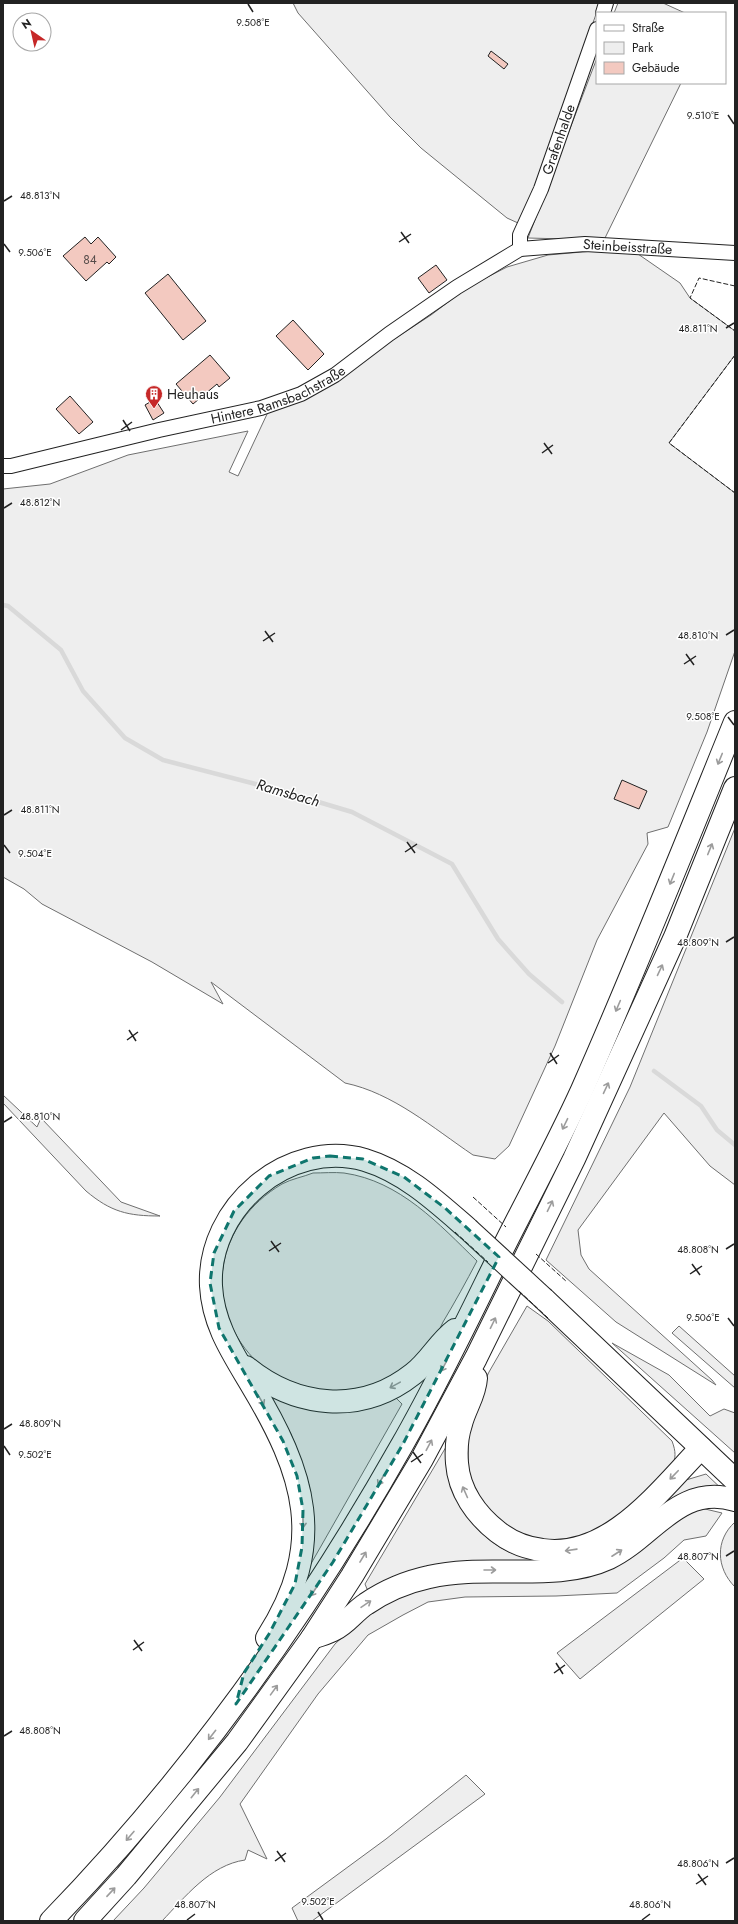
<svg xmlns="http://www.w3.org/2000/svg" width="738" height="1924" font-family="Jost,sans-serif">
  <style>
    .green { fill: #eee; stroke: #6f6f6f }
    .lines { fill: none; stroke-linecap: round; stroke-linejoin: round }
    .stream { stroke: #d9d9d9; stroke-width: 4.5 }
    .building { fill: #f3c9c0; stroke: #222 }
    .minor-casing { stroke: #222; stroke-width: 16 }
    .trunk-casing { stroke: #222; stroke-width: 24 }
    .minor { stroke: #fff; stroke-width: 14 }
    .trunk { stroke: #fff; stroke-width: 22 }
    .trunk-bridge-casing { stroke: #222; stroke-width: 24; stroke-linecap: butt }
    .trunk-bridge { stroke: #fff; stroke-width: 22 }
    .fence { stroke: #222; stroke-width: 1; stroke-dasharray: 5 2; stroke-linecap: butt }
    .oneway { stroke: #9c9c9c }
    .marked { fill: #0f766e; fill-opacity: 0.2; stroke: #0f766e; stroke-width: 3; stroke-dasharray: 8 5; stroke-linejoin: round }
    .ticks { fill: none; stroke: #222; stroke-width: 1.5 }
    .labels { text-anchor: middle; stroke-width: 3; stroke-linejoin: round; paint-order: stroke }
    .number-label { font-size: 12px; fill: #564c4a }
    .street-label { font-size: 14px; fill: #222; stroke: #fff }
    .poi-label { font-size: 14px; fill: #222; stroke: #fff; text-anchor: start }
    .water-label { font-size: 15px; font-style: italic; fill: #222; stroke: #fff }
    .ticks-label { font-size: 10px; text-anchor: middle; fill: #222; stroke: #fff; stroke-width: 3; stroke-linejoin: round; paint-order: stroke }
  </style>
  <rect width="100%" height="100%" fill="#fff"/>
  <g class="green">
    <polygon points="293,3 600,3 523,220 518,223 507,218 421,148 390,117 298,13"/>
    <polygon points="618,3 663,3 685,13 614,13"/>
    <polygon points="597,58 597,83 681,83 604,240 528,238"/>
    <path d="M 593,251 L 638,254 L 680,283 L 690,298 L 735,331 L 735,355 L 669,443 L 735,493 L 735,651 L 707,732 L 668,827 L 647,833 L 648,844 L 597,940 L 555,1046 L 509,1146 L 495,1159 L 473,1155 C 433,1128 393,1093 345,1083 L 211,982 L 223,1004 L 152,962 L 42,904 L 24,889 L 3,877 L 3,489 L 50,484 L 128,455 L 248,431 L 229,472 L 238,476 L 268,412 L 382,347 L 431,315 L 468,287 L 507,267 L 548,255 Z"/>
    <polygon points="735,828 735,1185 710,1166 664,1113 578,1230 581,1255 589,1269 712,1380 716,1385 616,1322 546,1260 630,1087"/>
    <path d="M 3,1095 L 37,1127 L 41,1118 L 121,1202 L 160,1216 C 128,1216 111,1212 86,1191 L 3,1103 Z"/>
    <path d="M 313,1173 C 323,1173 334,1172 344,1173 C 400,1181 439,1224 477,1261 C 466,1282 455,1302 443,1322 C 439,1330 436,1340 430,1346 C 418,1358 391,1379 376,1384 C 337,1398 283,1390 254,1359 C 201,1303 216,1223 282,1184 C 291,1179 303,1177 313,1173 Z"/>
    <path d="M 527,1306 L 548,1321 L 672,1441 C 676,1452 676,1457 672,1467 L 623,1516 L 579,1540 L 533,1542 L 495,1522 L 468,1477 L 468,1425 L 475,1402 L 489,1372 Z"/>
    <polygon points="679,1326 735,1376 735,1388 672,1333"/>
    <polygon points="612,1343 669,1375 710,1416 724,1409 735,1413 735,1453"/>
    <polygon points="268,1391 396,1398 402,1404 308,1569 312,1513 309,1485 291,1434 277,1412"/>
    <path d="M 446,1447 C 447,1491 468,1532 509,1552 C 521,1557 535,1559 547,1562 L 686,1480 L 706,1474 L 726,1493 L 596,1557 L 372,1591 L 367,1589 L 365,1584 Z"/>
    <path d="M 701,1508 L 722,1513 L 706,1536 L 684,1540 L 664,1558 L 617,1593 L 556,1596 L 465,1597 L 428,1602 L 403,1615 L 368,1635 L 318,1694 L 240,1804 L 267,1859 L 248,1850 L 245,1860 C 210,1865 185,1897 162,1921 L 113,1921 L 144,1888 L 220,1797 L 335,1644 L 362,1619 L 396,1598 L 423,1588 L 461,1583 L 671,1524 Z"/>
    <path d="M 735,1522 L 735,1587 C 716,1568 715,1540 735,1522 Z"/>
    <polygon points="683,1558 704,1579 580,1679 557,1653"/>
    <polygon points="466,1775 485,1794 312,1921 298,1921 292,1908 386,1839"/>
  </g>
  <g class="lines">
    <g class="stream">
      <polyline points="3,605 8,606 61,650 83,691 125,738 163,760 275,789 352,812 452,864 498,939 529,974 562,1002"/>
      <polyline points="654,1071 701,1106 717,1130 735,1145"/>
    </g>
  </g>
  <g class="building">
    <polygon points="491,51 508,64 504,69 488,56"/>
    <polygon points="85,237 91,244 98,237 116,257 109,264 107,262 86,281 63,256"/>
    <polygon points="436,265 447,280 429,293 418,278"/>
    <polygon points="168,274 206,321 183,340 145,293"/>
    <polygon points="293,320 324,354 308,370 276,336"/>
    <polygon points="210,355 230,378 219,387 217,384 193,404 176,384"/>
    <polygon points="70,396 93,422 79,434 56,409"/>
    <polygon points="155,399 164,413 153,420 145,405"/>
    <polygon points="622,780 647,791 639,809 614,799"/>
  </g>
  <g class="lines">
    <g class="minor-casing">
      <g id="minor">
        <polyline points="603,13 606,3"/>
        <path id="s1" d="M 520,249 L 520,235 L 541,189 L 597,29"/>
        <path id="s2" d="M 3,466 L 11,466 L 159,430 L 261,408 L 301,394 L 335,375 L 389,334 L 457,287 L 520,249 L 585,244 L 735,253"/>
      </g>
    </g>
    <g class="trunk-casing">
      <g id="trunk">
        <polyline points="544,1299 735,1480"/>
        <path d="M 246,1367 C 296,1408 361,1415 413,1374 C 430,1361 438,1343 455,1330"/>
        <path d="M 476,1378 C 475,1395 465,1408 461,1424 C 457,1436 456,1450 457,1463 C 459,1491 476,1515 498,1532 C 511,1542 526,1548 542,1550 C 609,1560 660,1490 701,1448"/>
        <path d="M 267,1638 C 328,1543 305,1474 251,1384 C 232,1352 213,1324 211,1286 C 207,1208 288,1138 365,1160 C 405,1172 437,1202 468,1229"/>
        <path d="M 312,1638 C 320,1635 328,1633 335,1629 C 346,1624 355,1611 366,1604 C 385,1591 406,1582 429,1577 C 487,1563 555,1583 609,1558 C 653,1537 679,1483 735,1500"/>
        <path d="M 51,1921 C 189,1779 305,1617 402,1445 C 438,1382 469,1317 501,1252 C 528,1198 557,1145 582,1090 C 636,968 685,845 735,722"/>
        <polyline points="85,1921 126,1876 237,1742 312,1638 352,1576 422,1459 476,1358 574,1159 675,937 735,788"/>
      </g>
    </g>
    <use href="#minor" class="minor"/>
    <use href="#trunk" class="trunk"/>
    <g class="trunk-bridge-casing">
      <polyline id="trunk-bridge" points="468,1229 544,1299"/>
    </g>
    <use href="#trunk-bridge" class="trunk-bridge"/>
    <g class="fence">
      <polyline points="735,286 699,278 690,298 735,331"/>
      <polyline points="735,355 669,443 735,493"/>
      <polyline points="473,1197 506,1227"/>
      <polyline points="455,1232 488,1262"/>
      <polyline points="536,1254 567,1282"/>
      <polyline points="519,1291 548,1318"/>
    </g>
  </g>
  <defs><path id="oneway-shaft" d="M-6 0H5M1.5-3L5.5 0L1.5 3" fill="none" stroke-width="1.6" stroke-linecap="round" stroke-linejoin="round"/></defs>
  <g class="oneway">
    <use href="#oneway-shaft" transform="translate(720 759) rotate(112)"/>
    <use href="#oneway-shaft" transform="translate(710 849) rotate(-68)"/>
    <use href="#oneway-shaft" transform="translate(672 879) rotate(112)"/>
    <use href="#oneway-shaft" transform="translate(660 970) rotate(-65)"/>
    <use href="#oneway-shaft" transform="translate(618 1006) rotate(113)"/>
    <use href="#oneway-shaft" transform="translate(606 1088) rotate(-65)"/>
    <use href="#oneway-shaft" transform="translate(565 1124) rotate(116)"/>
    <use href="#oneway-shaft" transform="translate(550 1206) rotate(-64)"/>
    <use href="#oneway-shaft" transform="translate(493 1323) rotate(-64)"/>
    <use href="#oneway-shaft" transform="translate(444 1366) rotate(118)"/>
    <use href="#oneway-shaft" transform="translate(395 1385) rotate(151)"/>
    <use href="#oneway-shaft" transform="translate(261 1400) rotate(60)"/>
    <use href="#oneway-shaft" transform="translate(429 1445) rotate(-62)"/>
    <use href="#oneway-shaft" transform="translate(674 1475) rotate(134)"/>
    <use href="#oneway-shaft" transform="translate(381 1480) rotate(121)"/>
    <use href="#oneway-shaft" transform="translate(465 1492) rotate(-114)"/>
    <use href="#oneway-shaft" transform="translate(303 1522) rotate(89)"/>
    <use href="#oneway-shaft" transform="translate(571 1550) rotate(172)"/>
    <use href="#oneway-shaft" transform="translate(617 1553) rotate(-33)"/>
    <use href="#oneway-shaft" transform="translate(363 1557) rotate(-59)"/>
    <use href="#oneway-shaft" transform="translate(490 1570)"/>
    <use href="#oneway-shaft" transform="translate(314 1591) rotate(123)"/>
    <use href="#oneway-shaft" transform="translate(366 1604) rotate(-34)"/>
    <use href="#oneway-shaft" transform="translate(274 1690) rotate(-54)"/>
    <use href="#oneway-shaft" transform="translate(212 1735) rotate(128)"/>
    <use href="#oneway-shaft" transform="translate(195 1793) rotate(-51)"/>
    <use href="#oneway-shaft" transform="translate(130 1836) rotate(131)"/>
    <use href="#oneway-shaft" transform="translate(111 1892) rotate(-47)"/>
  </g>
  <path class="marked" d="M 330,1156 L 363,1159 L 404,1177 L 445,1208 L 499,1257 L 403,1444 L 333,1562 L 236,1704 L 244,1673 L 269,1634 L 295,1584 L 302,1547 L 303,1510 L 297,1476 L 283,1441 L 219,1328 L 210,1283 L 214,1253 L 234,1211 L 269,1176 L 313,1158 Z"/>
  <path class="ticks" d="M 248,4 L 253,12M 728,115 L 734,124M 4,201 L 12,196M 401,232 L 409,243M 399,242 L 411,234M 4,244 L 10,252M 726,328 L 734,323M 123,420 L 130,431M 121,430 L 132,422M 544,443 L 552,454M 542,453 L 553,445M 4,508 L 12,503M 265,631 L 273,642M 726,635 L 734,630M 263,641 L 275,633M 686,654 L 694,665M 684,664 L 696,656M 728,717 L 734,725M 4,815 L 12,810M 407,842 L 415,853M 4,845 L 10,853M 405,852 L 417,844M 726,942 L 734,937M 129,1030 L 136,1041M 127,1040 L 138,1032M 550,1053 L 557,1064M 548,1063 L 559,1055M 4,1122 L 12,1117M 271,1241 L 279,1252M 726,1249 L 734,1244M 269,1251 L 281,1243M 692,1264 L 700,1275M 690,1274 L 702,1266M 728,1318 L 734,1326M 4,1429 L 12,1424M 4,1446 L 10,1455M 413,1452 L 421,1463M 411,1462 L 423,1454M 726,1556 L 734,1551M 134,1640 L 142,1651M 133,1650 L 144,1642M 556,1663 L 563,1674M 554,1673 L 565,1665M 4,1736 L 12,1731M 277,1851 L 285,1862M 275,1861 L 286,1853M 726,1863 L 734,1858M 698,1874 L 706,1885M 696,1884 L 708,1876M 318,1912 L 323,1920M 187,1920 L 195,1914M 642,1920 L 650,1914"/>
  <defs>
    <g id="building-pin" transform="scale(0.9)"><path d="M0 17L-7.5 6A9.5 9.5 0 1 1 7.5 6Z" fill="#c62828" stroke="#fff"/><path d="M-4-6H4V6H1V3H-1V6H-4ZM-2.5-4.3h1.7v1.8h-1.7ZM.8-4.3h1.7v1.8H.8ZM-2.5-1h1.7V.8h-1.7ZM.8-1h1.7V.8H.8Z" fill="#fff"/></g>
  </defs>
  <g fill-rule="evenodd">
    <use href="#building-pin" x="154" y="394"/>
  </g>
  <g class="labels">
    <g class="number-label">
      <text x="90" y="264">84</text>
    </g>
    <g class="street-label">
      <text dy="5" stroke="none"><textPath href="#s1" startOffset="117">Grafenhalde</textPath></text>
      <text dy="5" stroke="none"><textPath href="#s2" startOffset="678">Steinbeisstraße</textPath></text>
      <text dy="5" stroke="none"><textPath href="#s2" startOffset="285">Hintere Ramsbachstraße</textPath></text>
    </g>
    <g class="poi-label">
      <text x="167" y="399">Heuhaus</text>
    </g>
    <g class="water-label">
      <text transform="translate(288 793) rotate(16)" y="5">Ramsbach</text>
    </g>
  </g>
  <g class="ticks-label">
    <text x="253" y="26">9.508°E</text>
    <text x="703" y="119">9.510°E</text>
    <text x="40" y="199">48.813°N</text>
    <text x="35" y="256">9.506°E</text>
    <text x="698" y="332">48.811°N</text>
    <text x="40" y="506">48.812°N</text>
    <text x="698" y="639">48.810°N</text>
    <text x="703" y="720">9.508°E</text>
    <text x="40" y="813">48.811°N</text>
    <text x="35" y="857">9.504°E</text>
    <text x="698" y="946">48.809°N</text>
    <text x="40" y="1120">48.810°N</text>
    <text x="698" y="1253">48.808°N</text>
    <text x="703" y="1321">9.506°E</text>
    <text x="40" y="1427">48.809°N</text>
    <text x="35" y="1458">9.502°E</text>
    <text x="698" y="1560">48.807°N</text>
    <text x="40" y="1734">48.808°N</text>
    <text x="698" y="1867">48.806°N</text>
    <text x="318" y="1905">9.502°E</text>
    <text x="195" y="1908">48.807°N</text>
    <text x="650" y="1908">48.806°N</text>
  </g>
  <rect width="738" height="1924" fill="none" stroke="#222222" stroke-width="8"/>
  <rect x="596" y="12" width="130" height="72" fill="#ffffff" stroke="#a7a7a7"/>
  <rect x="604" y="25" width="20" height="6" fill="#ffffff" stroke="#a7a7a7"/>
  <text x="632" y="32" font-size="12" fill="#222222">Straße</text>
  <rect x="604" y="42" width="20" height="12" fill="#eeeeee" stroke="#a7a7a7"/>
  <text x="632" y="52" font-size="12" fill="#222222">Park</text>
  <rect x="604" y="62" width="20" height="12" fill="#f3c9c0" stroke="#a7a7a7"/>
  <text x="632" y="72" font-size="12" fill="#222222">Gebäude</text>
  <g transform="translate(32 32) rotate(326)"><circle r="19" fill="#ffffff" stroke="#a7a7a7"/>
  <path d="M0-3L7 15L0 10L-7 15Z" fill="#c62828"/>
  <text y="-6" font-size="11" font-weight="bold" text-anchor="middle" fill="#222222">N</text>
  </g>
</svg>
